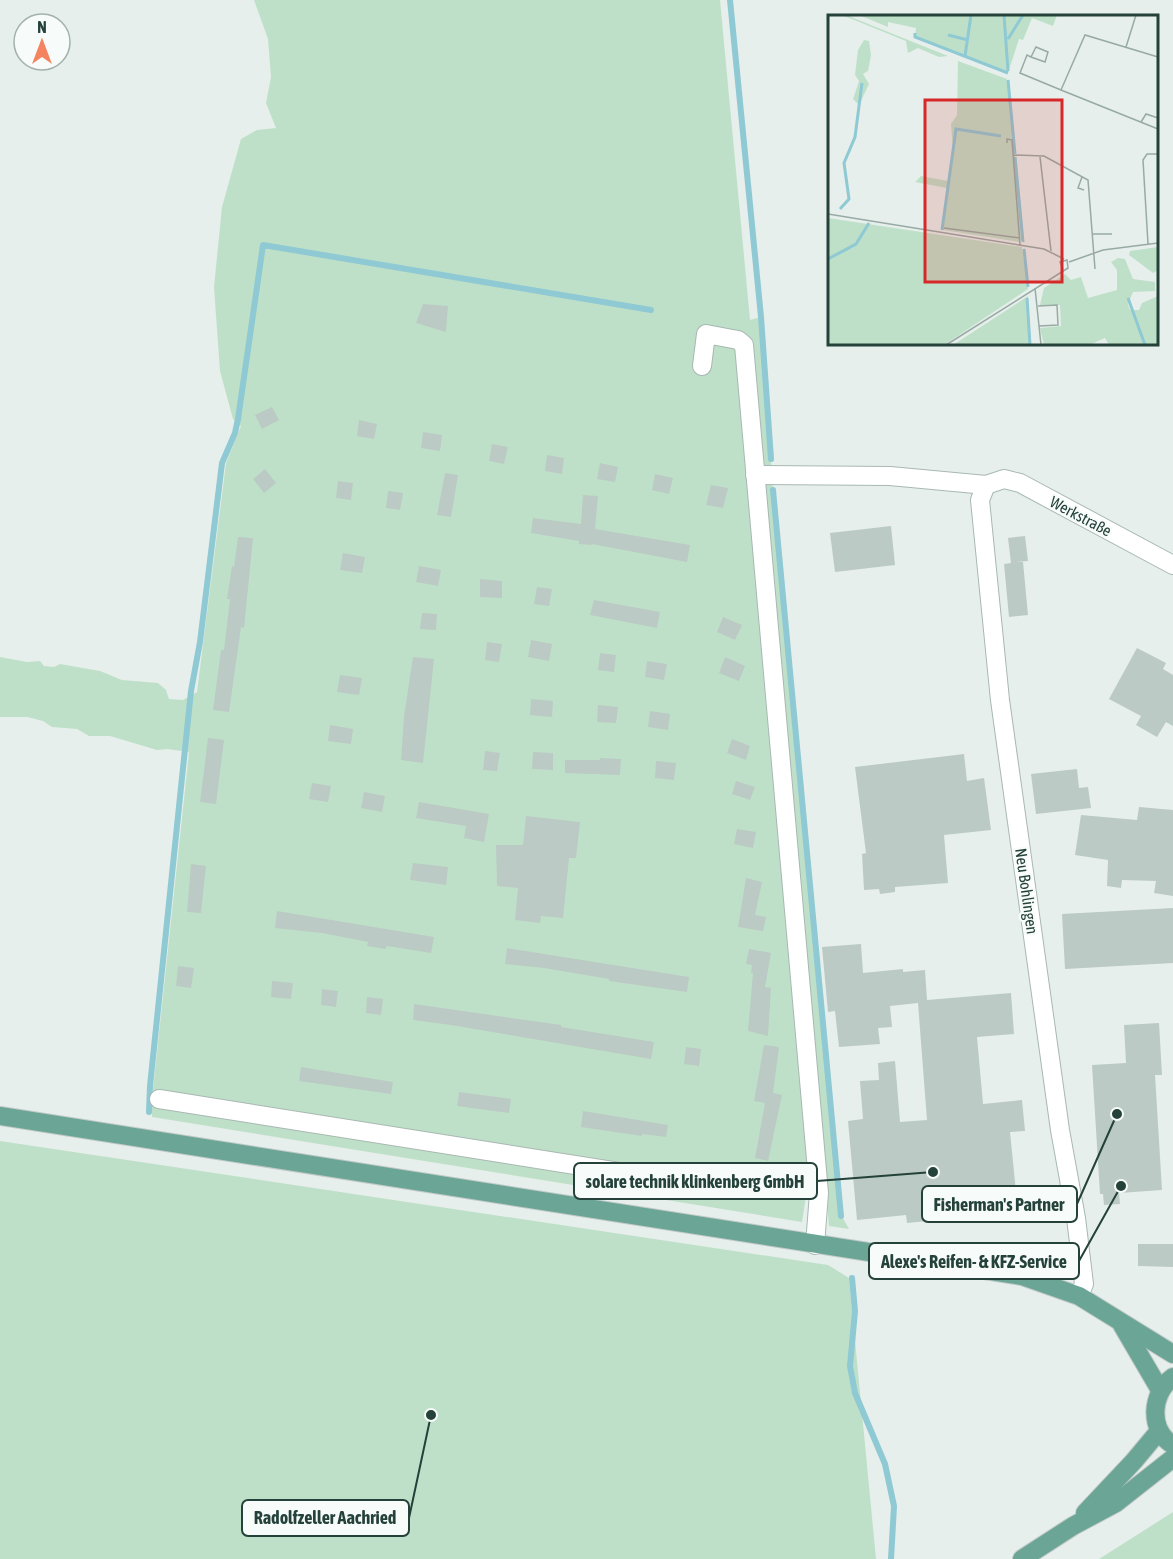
<svg xmlns="http://www.w3.org/2000/svg" width="1173" height="1559" font-family="'Asap Condensed',sans-serif">
  <style>
    .green { fill: #bfe0c8 }
    .lines { fill: none; stroke-linecap: round; stroke-linejoin: round }
    .stream { stroke: #8ec9d4; stroke-width: 6 }
    .building { fill: #bbcac4 }
    .minor-casing { stroke: #a8b8b2; stroke-width: 20 }
    .major-casing { stroke: #c2cac8; stroke-width: 20 }
    .minor { stroke: #fff; stroke-width: 18 }
    .major { stroke: #6aa596; stroke-width: 18 }
    .labels { text-anchor: middle; stroke-width: 4.5; stroke-linejoin: round; paint-order: stroke }
    .street-label { font-size: 16px; fill: #24423a; stroke: #f7fbf9 }
    .inset-river { fill: none; stroke: #8ec9d4; stroke-width: 3 }
    .inset-road { fill: none; stroke: #98aaa4; stroke-width: 1.5 }
    .view { fill: #d62828; fill-opacity: 0.15; stroke: #d62828; stroke-width: 3 }
    .inset-edge { fill: none; stroke: #24423a; stroke-width: 3 }
    .leader { fill: none; stroke: #24423a; stroke-width: 2 }
    .callout-dot { fill: #24423a; stroke: #f7fbf9; stroke-width: 2 }
    .callout { fill: #f7fbf9; stroke: #24423a; stroke-width: 2 }
    .callout-label { font-size: 18px; text-anchor: middle; font-weight: bold; fill: #24423a }
  </style>
  <rect width="100%" height="100%" fill="#e6efeb"/>
  <g class="green">
    <polygon points="254,0 720,0 750,320 761,317 773,490 841,1215 849,1229 829,1226 826,1191 806,1196 802,1222 152,1117 152,1099 189,752 167,749 157,750 110,736 89,736 77,729 52,727 43,721 27,717 0,717 0,657 27,662 40,661 44,666 54,667 60,664 100,671 122,680 158,683 166,690 169,699 183,700 197,692 226,463 241,426 233,419 220,371 214,287 222,207 241,139 257,130 276,128 266,103 271,77 268,39"/>
    <polygon points="0,1141 828,1265 849,1278 876,1559 0,1559"/>
    <polygon points="1173,1512 1173,1559 1099,1559 1107,1554"/>
  </g>
  <g class="lines">
    <g class="stream">
      <polyline points="730,0 761,317 771,459"/>
      <polyline points="773,490 841,1216"/>
      <polyline points="149,1112 150,1086 191,691 200,642 222,463 235,433 238,419 263,245 651,310"/>
      <polyline points="852,1278 855,1311 850,1366 855,1393 885,1464 894,1506 891,1559"/>
    </g>
  </g>
  <g class="building">
    <polygon points="423,304 448,306 446,332 416,323"/>
    <polygon points="272,407 279,420 262,429 255,415"/>
    <polygon points="359,420 377,424 374,439 357,436"/>
    <polygon points="423,432 442,435 440,451 421,448"/>
    <polygon points="492,444 508,447 504,464 489,461"/>
    <polygon points="547,455 564,458 562,474 545,471"/>
    <polygon points="600,463 618,467 615,482 597,479"/>
    <polygon points="265,469 276,483 264,493 253,479"/>
    <polygon points="445,473 458,475 451,517 437,515"/>
    <polygon points="655,474 673,478 669,494 652,490"/>
    <polygon points="338,481 353,483 351,500 336,498"/>
    <polygon points="711,485 728,488 723,508 706,505"/>
    <polygon points="388,491 403,493 400,510 386,508"/>
    <polygon points="583,495 598,496 595,529 690,545 687,562 592,544 591,545 579,544 579,541 531,533 533,518 581,524"/>
    <polygon points="891,526 895,565 835,572 830,533"/>
    <polygon points="1025,536 1028,561 1016,562 1023,562 1028,615 1009,617 1004,564 1011,563 1008,538"/>
    <polygon points="238,537 253,538 244,628 241,627 229,712 213,710 221,650 224,650 230,599 227,599 232,566 234,567"/>
    <polygon points="343,553 365,557 362,573 340,570"/>
    <polygon points="419,566 441,570 438,586 416,582"/>
    <polygon points="480,579 502,581 502,598 480,597"/>
    <polygon points="537,587 552,589 549,606 534,604"/>
    <polygon points="594,600 660,612 657,628 590,615"/>
    <polygon points="422,613 437,614 436,630 420,629"/>
    <polygon points="723,617 742,625 735,640 717,632"/>
    <polygon points="531,640 552,644 549,661 528,657"/>
    <polygon points="487,642 502,644 499,662 485,660"/>
    <polygon points="1137,648 1166,663 1163,669 1173,675 1173,726 1166,722 1157,737 1136,725 1141,716 1109,699"/>
    <polygon points="600,653 616,655 614,672 598,670"/>
    <polygon points="413,657 434,659 423,763 401,760 404,716"/>
    <polygon points="725,657 745,666 739,681 719,673"/>
    <polygon points="647,661 667,664 664,680 645,677"/>
    <polygon points="340,675 362,678 359,695 337,692"/>
    <polygon points="531,699 553,701 552,717 530,715"/>
    <polygon points="598,705 618,707 616,723 597,722"/>
    <polygon points="650,711 670,714 668,730 648,727"/>
    <polygon points="330,725 353,729 351,744 328,741"/>
    <polygon points="208,738 224,740 216,804 200,802"/>
    <polygon points="732,739 750,746 746,760 727,753"/>
    <polygon points="485,751 500,753 497,771 483,770"/>
    <polygon points="533,752 553,753 553,770 532,769"/>
    <polygon points="964,754 967,781 984,778 991,830 944,835 948,883 895,887 895,892 880,894 879,889 864,890 862,854 866,853 855,767"/>
    <polygon points="600,758 621,759 620,775 565,773 565,760 600,760"/>
    <polygon points="656,761 676,763 674,780 655,778"/>
    <polygon points="1077,769 1079,788 1088,787 1091,808 1036,814 1031,774"/>
    <polygon points="736,781 755,787 750,800 732,794"/>
    <polygon points="312,783 331,786 328,802 309,799"/>
    <polygon points="364,792 385,796 382,812 361,808"/>
    <polygon points="419,802 489,814 484,842 464,838 466,826 416,818"/>
    <polygon points="1139,807 1173,810 1173,896 1154,893 1156,881 1122,880 1121,888 1107,886 1108,860 1075,855 1081,815 1137,820"/>
    <polygon points="526,816 580,822 576,858 569,858 563,918 541,916 540,923 515,920 518,888 497,886 496,845 523,845"/>
    <polygon points="737,829 756,832 753,848 734,844"/>
    <polygon points="413,863 448,867 446,885 410,880"/>
    <polygon points="191,864 206,866 201,913 187,912"/>
    <polygon points="746,878 762,882 755,915 766,917 763,931 738,927"/>
    <polygon points="1173,908 1173,963 1065,969 1062,914"/>
    <polygon points="277,911 434,937 431,953 387,946 385,949 367,946 368,942 322,933 275,928"/>
    <polygon points="861,944 863,973 903,969 903,972 925,970 927,1000 1011,993 1014,1034 977,1037 983,1104 1022,1100 1025,1131 1010,1132 1018,1212 907,1223 906,1215 857,1220 848,1121 863,1119 860,1081 879,1080 878,1063 895,1061 900,1122 927,1120 918,1003 890,1006 892,1027 878,1028 880,1044 839,1047 835,1011 828,1012 822,947"/>
    <polygon points="507,948 689,977 687,992 609,981 609,979 544,968 505,964"/>
    <polygon points="749,949 771,953 765,987 771,988 768,1036 748,1031 753,973 751,973 752,965 746,964"/>
    <polygon points="178,966 194,968 191,988 176,986"/>
    <polygon points="272,981 293,983 291,999 271,997"/>
    <polygon points="322,989 338,991 336,1007 321,1005"/>
    <polygon points="367,997 383,999 381,1015 366,1013"/>
    <polygon points="414,1004 561,1025 561,1027 654,1042 651,1059 451,1025 413,1020"/>
    <polygon points="1159,1023 1162,1075 1155,1075 1162,1190 1119,1193 1120,1204 1104,1205 1103,1194 1100,1194 1092,1065 1126,1063 1124,1025"/>
    <polygon points="764,1045 779,1047 773,1093 782,1095 768,1161 755,1158 765,1103 754,1101"/>
    <polygon points="686,1047 701,1049 699,1066 684,1064"/>
    <polygon points="301,1067 393,1082 391,1094 299,1081"/>
    <polygon points="459,1092 511,1099 509,1113 457,1106"/>
    <polygon points="583,1111 668,1125 666,1137 642,1134 642,1136 581,1127"/>
    <polygon points="1138,1244 1173,1244 1173,1267 1138,1266"/>
  </g>
  <g class="lines">
    <g class="minor-casing">
      <g id="minor">
        <polyline points="702,366 706,334 738,340 744,345 819,1193 815,1245"/>
        <polyline points="755,475 890,476 986,485 1004,479 1020,483 1173,565"/>
        <polyline points="986,485 980,500 1000,700 1060,1130 1076,1218 1084,1284 1079,1296"/>
        <polyline points="159,1099 676,1181 724,1186 774,1185 817,1180"/>
      </g>
    </g>
    <g class="major-casing">
      <g id="major">
        <polyline points="0,1116 1022,1276 1079,1296 1173,1354"/>
        <polyline points="1122,1325 1160,1390"/>
        <path d="M 1173,1377 C 1151,1393 1148,1430 1173,1445"/>
        <polyline points="1085,1513 1134,1461 1159,1431"/>
        <polyline points="1022,1559 1073,1526 1116,1503 1173,1458"/>
      </g>
    </g>
    <use href="#minor" class="minor"/>
    <use href="#major" class="major"/>
  </g>
  <g class="labels">
    <g class="street-label">
      <text transform="translate(1081 516) rotate(28)" y="6">Werkstraße</text>
      <text transform="translate(1027 891) rotate(82)" y="6">Neu Bohlingen</text>
    </g>
  </g>
  <g transform="translate(828 15)">
    <rect width="330" height="330" fill="#e6efeb"/>
    <path d="M 14,0 L 18,0 L 120,41 L 111,42 L 90,33 L 80,38 L 78,26 ZM 31,0 L 229,0 L 225,11 L 204,3 L 195,25 L 191,24 L 180,58 L 87,21 L 88,13 L 60,7 L 60,12 ZM 36,25 L 41,26 L 43,40 L 40,56 L 35,59 L 41,69 L 31,90 L 25,84 L 31,66 L 27,60 L 30,35 ZM 130,46 L 179,64 L 196,228 L 193,224 L 191,227 L 115,215 L 119,173 L 87,167 L 93,161 L 120,166 L 125,135 L 123,109 L 129,100 ZM 0,203 L 194,232 L 200,274 L 116,330 L 0,330 ZM 330,232 L 330,255 L 325,258 L 301,240 L 302,236 ZM 290,243 L 297,244 L 305,264 L 327,267 L 327,276 L 305,277 L 300,289 L 302,295 L 311,295 L 314,288 L 330,281 L 330,330 L 281,330 L 277,323 L 261,330 L 216,330 L 212,313 L 233,311 L 232,290 L 212,290 L 216,273 L 237,259 L 243,265 L 253,262 L 260,283 L 289,275 L 289,255 L 283,247 ZM 200,281 L 203,330 L 125,330 L 185,291 Z" fill="#bfe0c8"/>
    <path class="inset-river" d="M 176,0 L 180,56M 87,18 L 87,22 L 180,58M 120,20 L 140,25M 180,24 L 195,0M 137,41 L 143,0M 180,65 L 187,139M 187,142 L 195,227M 12,194 L 21,184 L 16,148 L 27,122 L 34,68M 114,215 L 128,114 L 173,121M 196,234 L 200,272M 0,244 L 28,229 L 41,208M 199,283 L 202,330M 300,283 L 317,330"/>
    <path class="inset-road" d="M 298,32 L 308,0M 203,42 L 208,32 L 220,37 L 217,47 L 203,42 L 199,40 L 192,58 L 233,75M 330,42 L 257,20 L 233,75 L 330,114M 313,107 L 318,99 L 330,103M 179,128 L 179,124 L 184,125 L 192,230M 185,140 L 216,141 L 260,165 L 267,254M 212,142 L 223,236M 254,162 L 250,173 L 256,175M 0,199 L 216,234 L 236,244M 116,213 L 192,223M 264,219 L 284,219M 320,229 L 315,145 L 319,139 L 330,139M 241,247 L 275,235 L 330,228M 207,273 L 213,330M 210,291 L 229,290 L 230,310 L 211,311M 118,330 L 240,253 L 239,245 L 232,247 L 235,254"/>
    <path class="view" d="M 97,85 L 234,85 L 234,267 L 97,267 Z"/>
    <rect width="330" height="330" class="inset-edge"/>
  </g>
  <path class="leader" d="M933 1172L817 1181M1117 1114L1077 1204M1121 1186L1079 1261M431 1415L409 1518"/>
  <g class="callout-dot">
    <circle cx="933" cy="1172" r="6"/>
    <circle cx="1117" cy="1114" r="6"/>
    <circle cx="1121" cy="1186" r="6"/>
    <circle cx="431" cy="1415" r="6"/>
  </g>
  <g class="callout">
    <rect x="574" y="1163" width="243" height="36" rx="6"/>
    <rect x="922" y="1186" width="155" height="36" rx="6"/>
    <rect x="869" y="1243" width="210" height="36" rx="6"/>
    <rect x="242" y="1500" width="167" height="36" rx="6"/>
  </g>
  <g class="callout-label">
    <text x="695" y="1188">solare technik klinkenberg GmbH</text>
    <text x="999" y="1211">Fisherman's Partner</text>
    <text x="974" y="1268">Alexe's Reifen- &amp; KFZ-Service</text>
    <text x="325" y="1524">Radolfzeller Aachried</text>
  </g>
  <g transform="translate(42 42)"><circle r="28" fill="#f7fbf9" stroke="#a3b1ad" stroke-width="1.5"/>
  <path d="M0-4.5L10 22L0 15L-10 22Z" fill="#f4845f"/>
  <text y="-9" font-size="16" font-weight="bold" text-anchor="middle" fill="#24423a">N</text>
  </g>
</svg>
